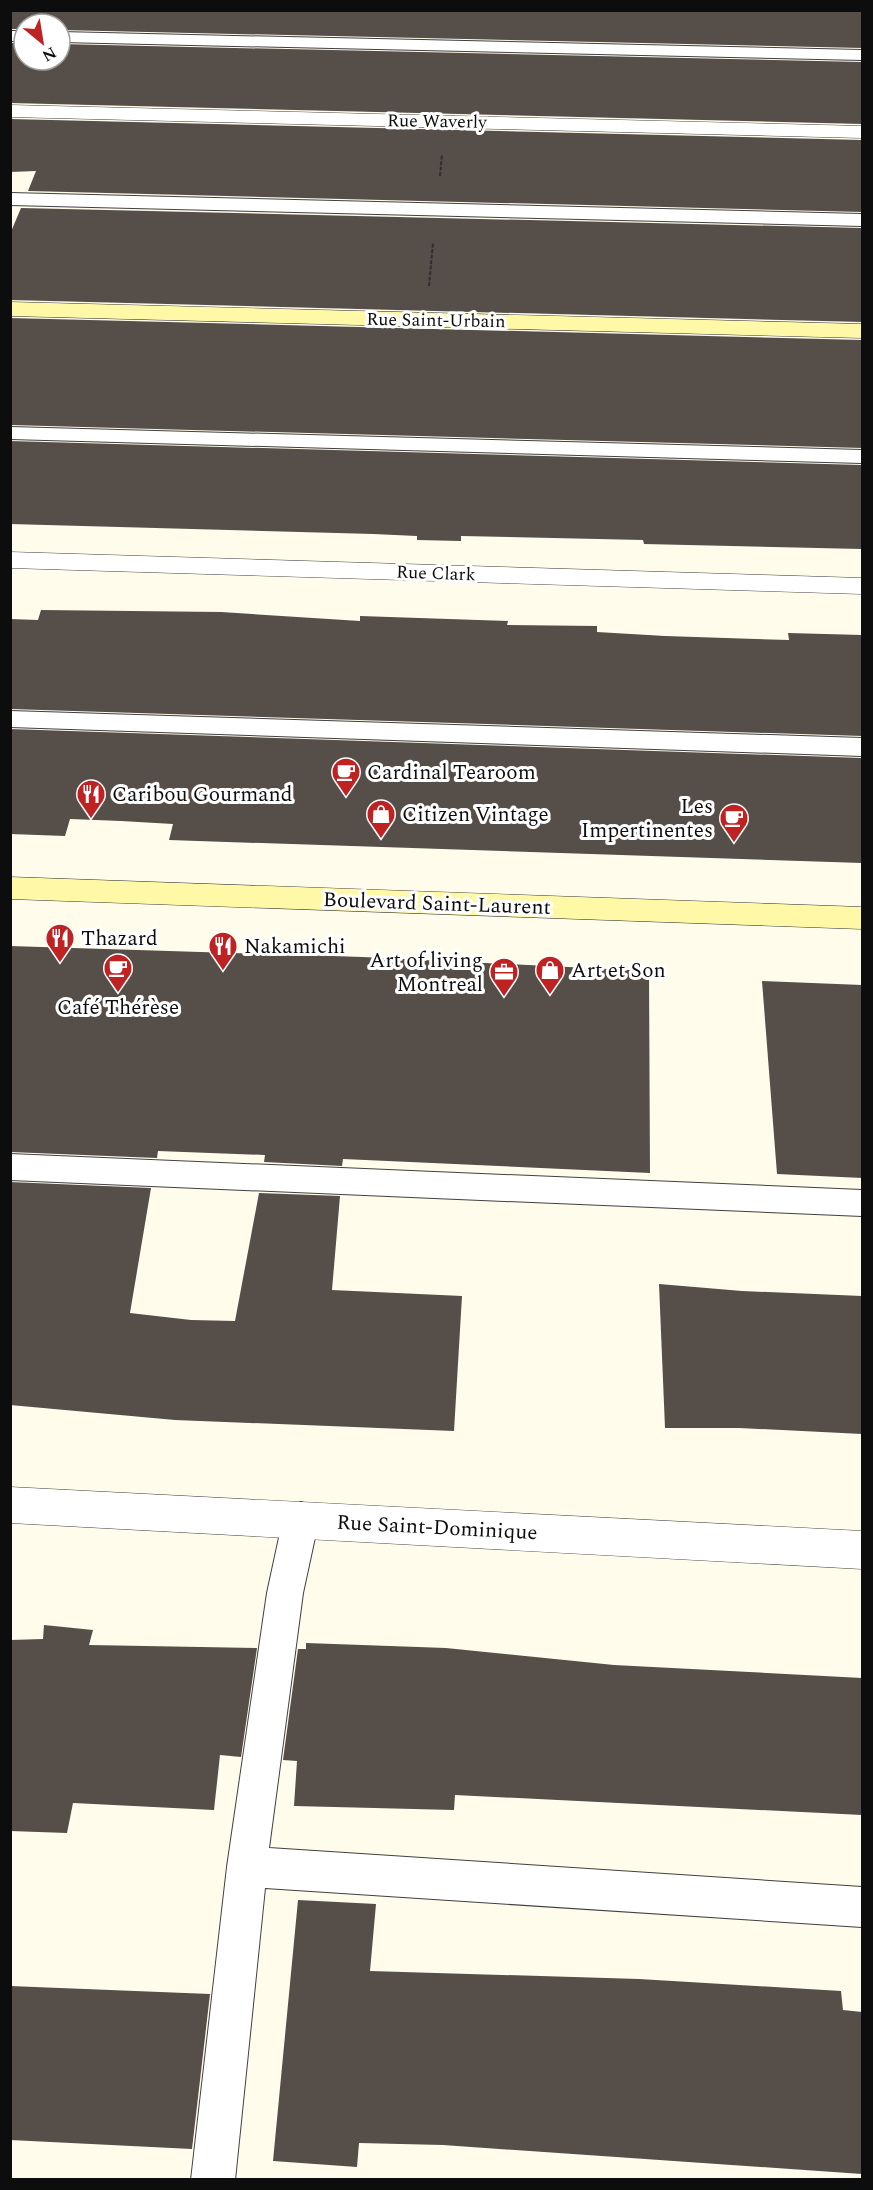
<svg xmlns="http://www.w3.org/2000/svg" width="873" height="2190" font-family="Spectral,serif">
  <style>
    .building { fill: #564e49 }
    .lines { fill: none; stroke-linecap: round; stroke-linejoin: round }
    .lane-casing { stroke: #404040; stroke-width: 2 }
    .street-casing { stroke: #404040; stroke-width: 1 }
    .secondary-casing { stroke: #2f2f2f; stroke-width: 1 }
    .path { stroke: #2f2f2f; stroke-width: 2; stroke-dasharray: 4 1.5; stroke-linecap: butt }
    .lane { fill: #fff; fill-rule: evenodd }
    .street { fill: #fff; fill-rule: evenodd }
    .secondary { fill: #fff9a7; fill-rule: evenodd }
    .labels { text-anchor: middle; stroke-width: 6; stroke-linejoin: round; paint-order: stroke }
    .far-street-label { font-size: 18px; fill: #0d0d0d; stroke: #fff }
    .poi-label { font-size: 21px; fill: #0d0d0d; stroke: #fff; text-anchor: start }
    .street-label { font-size: 21px; fill: #0d0d0d; stroke: #fff }
  </style>
  <rect width="100%" height="100%" fill="#fffcec"/>
  <g class="building">
    <polygon points="10,10 862,10 862,48 60,30 60,24 24,24 24,29 10,29"/>
    <polygon points="10,43 24,43 24,60 60,60 60,44 862,62 862,124 10,103"/>
    <polygon points="10,119 862,140 862,212 28,191 36,171 10,172"/>
    <polygon points="21,208 862,228 862,322 10,300 10,234"/>
    <polygon points="10,318 862,340 862,448 10,425"/>
    <polygon points="10,441 862,465 862,549 644,544 643,540 598,539 461,536 461,541 417,540 417,536 373,534 10,524"/>
    <polygon points="41,610 221,612 360,621 360,616 508,621 507,625 597,626 597,632 665,636 789,640 788,633 862,635 862,736 10,709 10,619 38,620"/>
    <polygon points="10,729 862,758 862,863 169,840 173,824 121,821 70,819 65,836 10,834"/>
    <polygon points="10,946 363,957 649,971 650,1173 343,1159 342,1166 264,1162 265,1155 158,1151 157,1158 10,1152"/>
    <polygon points="762,981 862,985 862,1178 777,1174"/>
    <polygon points="10,1182 151,1188 130,1313 191,1320 235,1321 259,1193 340,1196 332,1290 462,1296 454,1431 175,1420 10,1405"/>
    <polygon points="659,1284 742,1291 862,1296 862,1434 739,1428 665,1428"/>
    <polygon points="44,1625 93,1630 89,1645 257,1648 241,1757 220,1755 214,1810 73,1803 67,1833 10,1831 10,1640 43,1639"/>
    <polygon points="306,1643 446,1648 614,1665 862,1678 862,1815 455,1795 454,1810 294,1806 297,1761 283,1760 298,1649 306,1649"/>
    <polygon points="298,1900 376,1904 370,1971 639,1979 841,1991 843,2010 862,2012 862,2174 443,2145 359,2143 357,2167 273,2161"/>
    <polygon points="10,1986 210,1994 192,2149 10,2140"/>
  </g>
  <g class="lines">
    <g class="lane-casing">
      <g id="lane">
        <rect x="10" y="31" width="14" height="10"/>
        <polygon points="60,32 862,50 862,60 60,42"/>
        <polygon points="10,193 862,214 862,226 10,205"/>
        <polygon points="10,427 862,450 862,463 10,439"/>
        <polygon points="10,711 862,738 862,756 10,727"/>
        <polygon points="10,1154 862,1190 862,1216 10,1180"/>
        <polygon points="301,1502 314,1507 319,1519 303,1593 269,1848 862,1887 862,1927 265,1888 235,2180 191,2180 227,1867 267,1593 283,1519 288,1507"/>
      </g>
    </g>
    <g class="street-casing">
      <g id="street">
        <polygon points="10,105 862,126 862,138 10,117"/>
        <polygon points="10,552 862,578 862,594 10,568"/>
        <polygon points="10,1487 862,1531 862,1569 10,1523"/>
      </g>
    </g>
    <g class="secondary-casing">
      <g id="secondary">
        <polygon points="10,302 862,324 862,338 10,316"/>
        <polygon points="10,877 862,907 862,929 10,899"/>
      </g>
    </g>
    <g class="path">
      <polyline points="440,176 442,154"/>
      <polyline points="429,286 433,243"/>
    </g>
    <use href="#lane" class="lane"/>
    <use href="#street" class="street"/>
    <use href="#secondary" class="secondary"/>
  </g>
  <defs>
    <g id="cafe-pin" transform="scale(1.5)"><path d="M0 17L-7.5 6A9.5 9.5 0 1 1 7.5 6Z" fill="#bf2223" stroke="#fff"/><path d="M-5.5-4.5H6V0H3Q3 3.5 0 3.5H-2.5Q-5.5 3.5-5.5 0ZM3-3.2v2h1.7v-2ZM-6 4.5H4V6H-6Z" fill="#fff"/></g>
    <g id="restaurant-pin" transform="scale(1.5)"><path d="M0 17L-7.5 6A9.5 9.5 0 1 1 7.5 6Z" fill="#bf2223" stroke="#fff"/><path d="M-5-6h1v4h1v-4h1v4h1v-4h1v5L-1.5 .5V6h-2V.5L-5-1ZM5-6V6H3V1.5H1.5Q1.5-4 5-6Z" fill="#fff"/></g>
    <g id="shop-pin" transform="scale(1.5)"><path d="M0 17L-7.5 6A9.5 9.5 0 1 1 7.5 6Z" fill="#bf2223" stroke="#fff"/><path d="M-5-2.5h2.3a2.7 3.5 0 0 1 5.4 0H5L5.5 6h-11ZM-1.5-2.5h3a1.5 2.3 0 0 0-3 0Z" fill="#fff"/></g>
    <g id="office-pin" transform="scale(1.5)"><path d="M0 17L-7.5 6A9.5 9.5 0 1 1 7.5 6Z" fill="#bf2223" stroke="#fff"/><path d="M-6-3h4V-5.5h4V-3h4V5H-6ZM-1-4.5V-3h2v-1.5ZM-6 0V1H6V0Z" fill="#fff"/></g>
  </defs>
  <g fill-rule="evenodd">
    <use href="#cafe-pin" x="346" y="772"/>
    <use href="#restaurant-pin" x="91" y="794"/>
    <use href="#shop-pin" x="381" y="814"/>
    <use href="#cafe-pin" x="734" y="818"/>
    <use href="#restaurant-pin" x="60" y="938"/>
    <use href="#restaurant-pin" x="223" y="946"/>
    <use href="#cafe-pin" x="118" y="968"/>
    <use href="#shop-pin" x="550" y="970"/>
    <use href="#office-pin" x="504" y="972"/>
  </g>
  <g class="labels">
    <g class="far-street-label">
      <text transform="translate(437 121) rotate(1)" y="6">Rue Waverly</text>
      <text transform="translate(436 320) rotate(1)" y="6">Rue Saint-Urbain</text>
      <text transform="translate(436 573) rotate(2)" y="6">Rue Clark</text>
    </g>
    <g class="poi-label">
      <text x="367" y="779">Cardinal Tearoom</text>
      <text x="112" y="801">Caribou Gourmand</text>
      <text x="713" y="813" text-anchor="end">Les<tspan x="713" dy="24">Impertinentes</tspan></text>
      <text x="402" y="821">Citizen Vintage</text>
      <text x="81" y="945">Thazard</text>
      <text x="244" y="953">Nakamichi</text>
      <text x="483" y="967" text-anchor="end">Art of living<tspan x="483" dy="24">Montreal</tspan></text>
      <text x="571" y="977">Art et Son</text>
      <text x="118" y="1014" text-anchor="middle">Café Thérèse</text>
    </g>
    <g class="street-label">
      <text transform="translate(437 903) rotate(2)" y="7">Boulevard Saint-Laurent</text>
      <text transform="translate(437 1527) rotate(3)" y="7">Rue Saint-Dominique</text>
    </g>
  </g>
  <rect width="873" height="2190" fill="none" stroke="#0d0d0d" stroke-width="24"/>
  <g transform="translate(42 42) rotate(150)"><circle r="28" fill="#ffffff" stroke="#9e9e9e" stroke-width="1.5"/>
  <path d="M0-4.5L10 22L0 15L-10 22Z" fill="#bf2223"/>
  <text y="-9" font-size="16" font-weight="bold" text-anchor="middle" fill="#0d0d0d">N</text>
  </g>
</svg>
